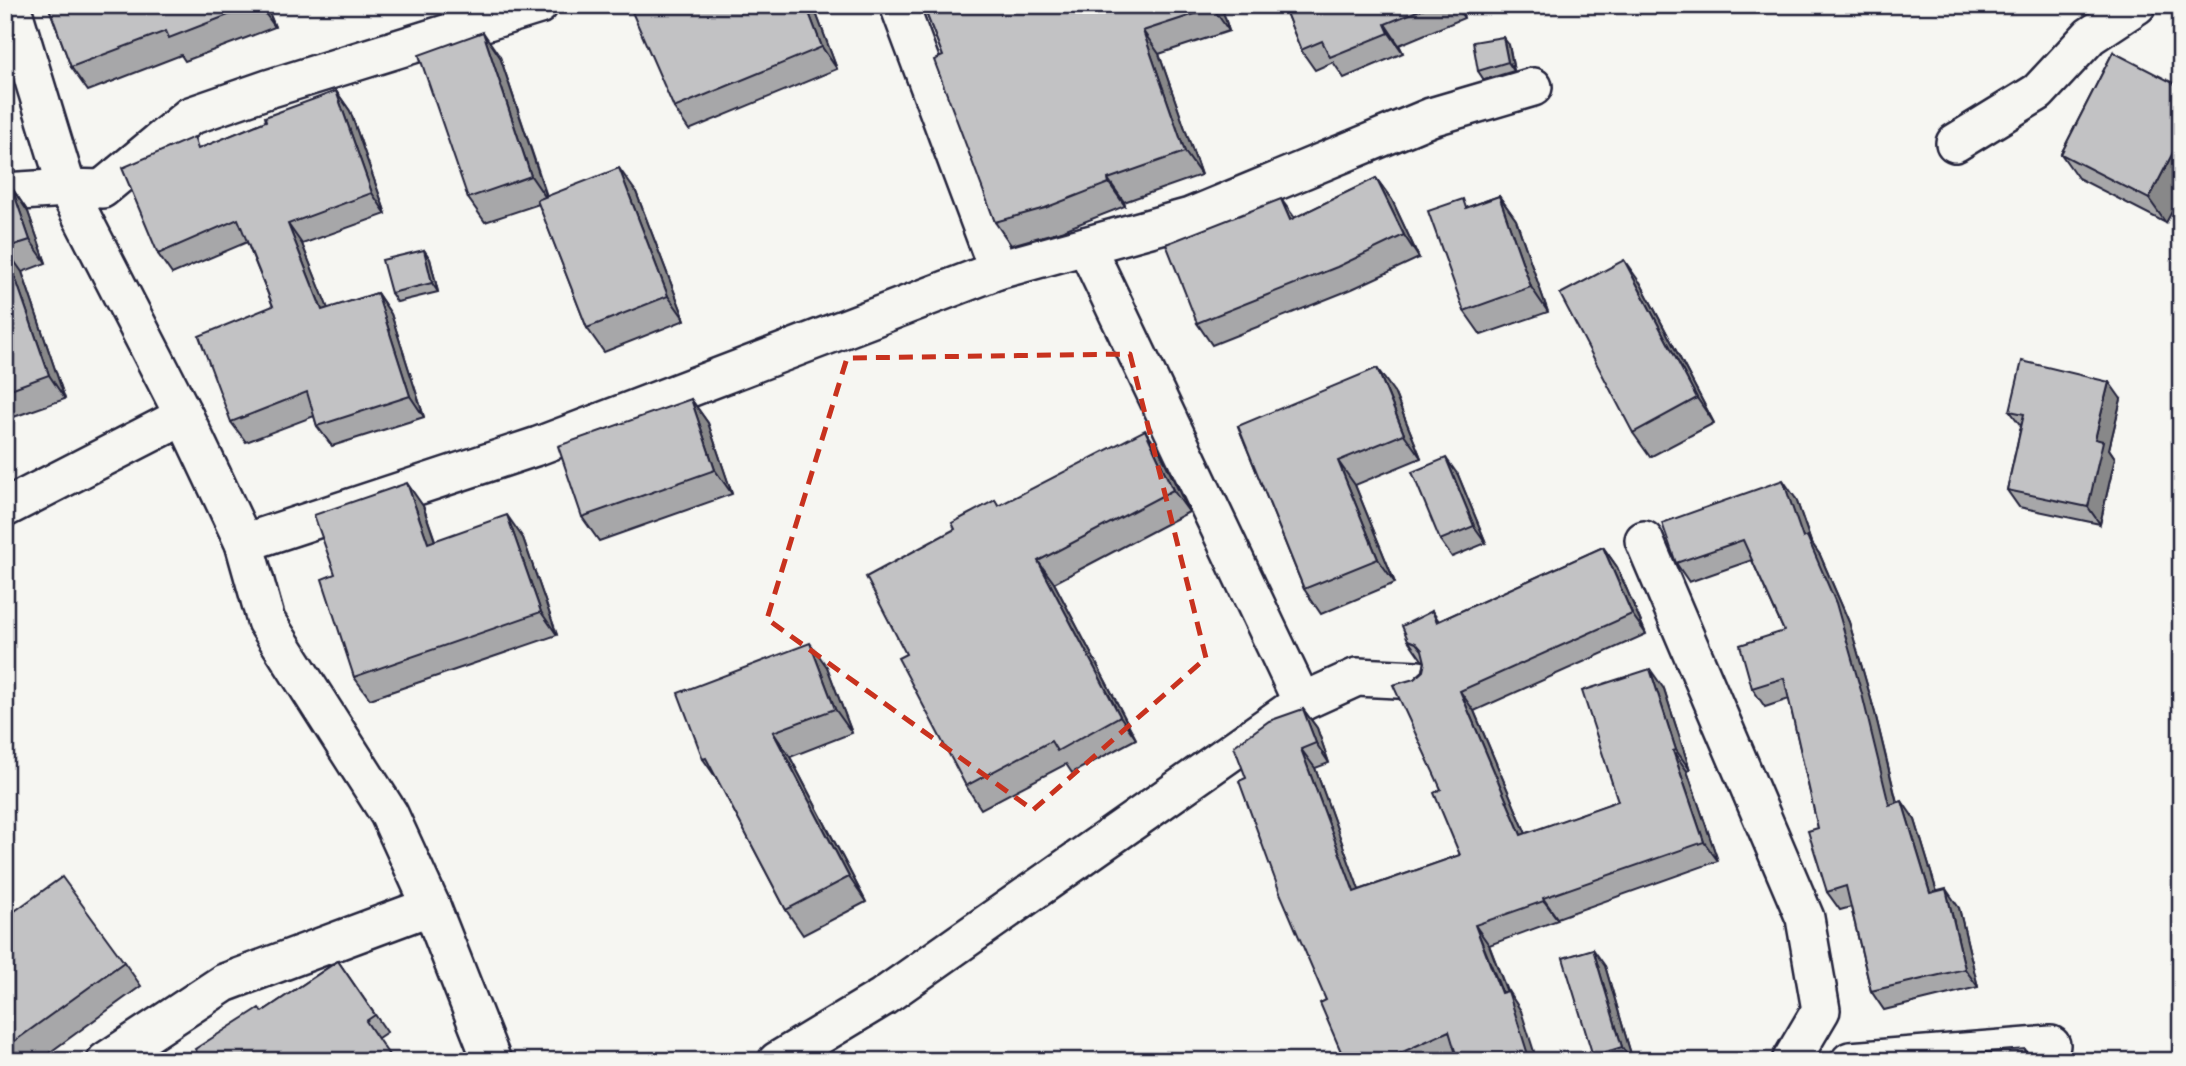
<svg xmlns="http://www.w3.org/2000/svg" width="2186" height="1066" font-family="'Balsamiq Sans',sans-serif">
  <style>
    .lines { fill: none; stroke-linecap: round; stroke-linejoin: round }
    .street-casing { stroke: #22223b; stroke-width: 42 }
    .street { stroke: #f6f6f2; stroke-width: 37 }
    .wall { fill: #a7a7a9; stroke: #22223b; stroke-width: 2 }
    .shaded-wall { fill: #888889; stroke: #22223b; stroke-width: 2 }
    .building { fill: #c2c2c4; stroke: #22223b; stroke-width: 2 }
    .marked { fill: none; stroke: #c8321e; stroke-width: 5; stroke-dasharray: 14 9; stroke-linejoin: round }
  </style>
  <rect width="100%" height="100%" fill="#f6f6f2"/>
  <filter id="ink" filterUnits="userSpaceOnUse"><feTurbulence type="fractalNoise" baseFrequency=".0143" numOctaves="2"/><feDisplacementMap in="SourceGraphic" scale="14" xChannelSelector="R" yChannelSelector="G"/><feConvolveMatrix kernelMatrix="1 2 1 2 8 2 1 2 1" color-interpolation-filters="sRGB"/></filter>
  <g filter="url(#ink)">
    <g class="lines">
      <g class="street-casing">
        <g id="street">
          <polyline points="11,5 67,188 184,416 244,543 266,621 389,814 431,906 492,1061"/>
          <polyline points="899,5 998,270"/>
          <polyline points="1955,143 2038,92 2090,36 2137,5"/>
          <polyline points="5,192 67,188 102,189 190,116 268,89 539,5"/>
          <polyline points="1086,246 1302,702"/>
          <polyline points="5,508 184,416"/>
          <polyline points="1644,540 1805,918 1821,1010 1791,1061"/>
          <polyline points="244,543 538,446 998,270 1190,217 1431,117 1533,87"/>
          <polyline points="106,1061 224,983 431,906"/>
          <polyline points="777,1061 883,997 1302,702 1357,677 1418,680"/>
          <polyline points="1850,1061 2051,1045"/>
        </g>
      </g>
      <use href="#street" class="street"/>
    </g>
    <g class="wall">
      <polygon points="48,5 266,5 275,27 185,61 181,55 88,91 71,67"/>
      <polygon points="813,5 837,69 689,130 674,108"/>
      <polygon points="923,5 1221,5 1229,31 1159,54 1201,175 1124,202 1125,206 1061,231 1011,245 995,222 943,56"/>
      <polygon points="1283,5 1459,5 1464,18 1399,45 1403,53 1344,78 1333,62 1315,70 1301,50"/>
      <polygon points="1509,45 1514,71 1484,80 1478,71"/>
      <polygon points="2113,52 2166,223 2078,178 2061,154"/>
      <polygon points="500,57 547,196 636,192 685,320 604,352 587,328 539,204 485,222 468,198"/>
      <polygon points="336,91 350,111 386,214 302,244 328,309 377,293 391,314 424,417 332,446 317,426 314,416 246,442 231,422 273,306 247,242 172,274 158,254 201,148 266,121"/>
      <polygon points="1376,178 1392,200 1419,258 1352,289 1212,345 1197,323 1294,218"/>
      <polygon points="12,188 28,212 46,263 22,272 65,399 5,420 5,189"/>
      <polygon points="1499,196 1516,220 1548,312 1481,335 1464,311 1468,207"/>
      <polygon points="424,250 430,259 438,292 397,302 391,293"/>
      <polygon points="1641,284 1714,423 1650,457 1633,433"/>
      <polygon points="1394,392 1421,458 1355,485 1395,583 1321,614 1304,589 1238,426"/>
      <polygon points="691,399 708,423 732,494 599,541 582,517"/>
      <polygon points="2121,399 2109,449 2115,458 2100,524 2019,507 2007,490 2021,426 2010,411"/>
      <polygon points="1160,452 1189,512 1054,583 1136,739 1072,773 1066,764 981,809 966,786 906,654 955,529 995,500 999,506"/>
      <polygon points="1458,475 1486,543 1452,557 1440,540"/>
      <polygon points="1796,499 1811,542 1820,555 1849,622 1875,713 1897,802 1915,820 1937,892 1959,908 1978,987 1884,1010 1871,991 1851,907 1840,910 1827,892 1818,828 1789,699 1765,707 1752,688 1784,631 1752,560 1689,582 1676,563"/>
      <polygon points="423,506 435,540 523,538 557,635 370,699 354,677 335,574"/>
      <polygon points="1603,547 1617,567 1646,634 1474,711 1526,834 1618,801 1664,689 1690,770 1687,771 1718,861 1557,918 1558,920 1489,945 1507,991 1521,1011 1456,1054 1441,1061 1345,1061 1326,1000 1246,778 1303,709 1317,728 1329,763 1315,768 1359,890 1460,855 1441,789 1414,679 1423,671 1425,661 1422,660 1408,640 1432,611 1439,621"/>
      <polygon points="827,667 852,733 790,757 866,902 803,935 786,910 719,782 703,759"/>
      <polygon points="5,918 124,962 141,986 38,1061 5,1061"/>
      <polygon points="338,961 387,1032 378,1038 262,1012"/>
      <polygon points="1605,966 1633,1061 1596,1061 1593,1056"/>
    </g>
    <g class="shaded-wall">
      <polygon points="259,5 266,5 275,27"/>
      <polygon points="806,5 813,5 837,69 822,47"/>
      <polygon points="1212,5 1221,5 1229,31 1213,8"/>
      <polygon points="1455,5 1459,5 1464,18"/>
      <polygon points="1385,24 1399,45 1403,53 1389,33"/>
      <polygon points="1143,31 1159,54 1201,175 1185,152"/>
      <polygon points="483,32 500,57 548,201 531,176"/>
      <polygon points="1503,37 1509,45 1514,71 1508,62"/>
      <polygon points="336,91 350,111 386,214 372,193"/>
      <polygon points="2181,137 2181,194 2166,223 2149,199"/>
      <polygon points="619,168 636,192 685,320 668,296"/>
      <polygon points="1376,178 1392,200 1419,258 1404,235"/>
      <polygon points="1108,179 1124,202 1125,206 1109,183"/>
      <polygon points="12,188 28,212 46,263 30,240"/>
      <polygon points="1499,196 1516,220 1548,312 1531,287"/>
      <polygon points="1281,199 1297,221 1290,220"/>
      <polygon points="288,224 302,244 337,331 322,310"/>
      <polygon points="5,248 22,272 65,399 49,375"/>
      <polygon points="424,250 430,259 438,292 432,283"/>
      <polygon points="1624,260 1641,284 1714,423 1697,398"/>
      <polygon points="377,293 391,314 424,417 410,396"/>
      <polygon points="1377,368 1394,392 1421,458 1404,434"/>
      <polygon points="2109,382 2121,399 2109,449 2115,458 2100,524 2088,507 2095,439"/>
      <polygon points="691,399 708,423 732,494 715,470"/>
      <polygon points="1145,430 1160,452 1189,512 1173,490"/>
      <polygon points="1446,458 1458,475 1486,543 1474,526"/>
      <polygon points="1338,461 1355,485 1395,583 1378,559"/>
      <polygon points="1783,480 1796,499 1811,542 1820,555 1849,622 1875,713 1902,824 1889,805"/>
      <polygon points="407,483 423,506 443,565 428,543"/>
      <polygon points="507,515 523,538 557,635 541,612"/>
      <polygon points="1603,547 1617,567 1646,634 1632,614"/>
      <polygon points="1038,561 1054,583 1136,739 1120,716"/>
      <polygon points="810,643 827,667 852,733 835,709"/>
      <polygon points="1650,669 1664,689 1690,770 1676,750"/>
      <polygon points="1460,691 1474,711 1535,855 1521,835"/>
      <polygon points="1303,709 1317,728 1329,763 1316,743"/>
      <polygon points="773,732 790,757 866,902 849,877"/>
      <polygon points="1301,749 1315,768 1367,912 1354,892"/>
      <polygon points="1673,751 1687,771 1718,861 1704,842"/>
      <polygon points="1902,801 1915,820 1943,912 1930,893"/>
      <polygon points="1946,889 1959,908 1978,987 1965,969"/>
      <polygon points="1543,898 1557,918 1558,920 1544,901"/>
      <polygon points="1475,925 1489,945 1511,1003 1508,991 1521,1011 1537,1061 1530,1061"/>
      <polygon points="1593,949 1605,966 1633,1061 1632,1061 1622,1047"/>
      <polygon points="2025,1049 2033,1061 2027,1061"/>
    </g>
    <g class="building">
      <polygon points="48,5 254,5 169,38 166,31 71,67"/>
      <polygon points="629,5 806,5 822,47 674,108"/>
      <polygon points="923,5 1212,5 1213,8 1143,31 1185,152 1108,179 1109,183 1045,208 995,222 934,60 943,56"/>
      <polygon points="1283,5 1432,5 1385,24 1389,33 1330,57 1322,41 1301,50"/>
      <polygon points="483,32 531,176 468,198 419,55"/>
      <polygon points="1503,37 1508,62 1478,71 1473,42"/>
      <polygon points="2113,52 2181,87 2181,137 2149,199 2061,154"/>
      <polygon points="336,91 372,193 288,224 322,310 377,293 410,396 317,426 307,392 231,422 199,336 273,306 238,219 158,254 122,168 194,137 198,149 266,121 265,117"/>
      <polygon points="619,168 668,296 587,328 537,200"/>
      <polygon points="1376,178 1404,235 1337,267 1197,323 1166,244 1281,199 1290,220"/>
      <polygon points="12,188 30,240 5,248 49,375 5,391 5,189"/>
      <polygon points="1499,196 1531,287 1464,311 1428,211 1463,199 1466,208"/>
      <polygon points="424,250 432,283 391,293 382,260"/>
      <polygon points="1624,260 1697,398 1633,433 1560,294"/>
      <polygon points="2022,361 2109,382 2095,439 2103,441 2088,507 2007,490 2024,414 2010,411"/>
      <polygon points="1377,368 1404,434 1338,461 1378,559 1304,589 1238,426"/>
      <polygon points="691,399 715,470 582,517 558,446"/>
      <polygon points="1145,430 1173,490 1038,561 1120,716 1057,751 1051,741 966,786 898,658 906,654 866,577 955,529 952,523 995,500 998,506"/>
      <polygon points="1446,458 1474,526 1440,540 1412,472"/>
      <polygon points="1783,480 1803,538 1807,536 1836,603 1862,694 1889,805 1902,801 1930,893 1946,889 1965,969 1871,991 1846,886 1827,892 1808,831 1818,828 1784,678 1752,688 1740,645 1784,631 1743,540 1676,563 1662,523"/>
      <polygon points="407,483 428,543 507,515 541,612 354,677 322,579 335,574 314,515"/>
      <polygon points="1603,547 1632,614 1460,691 1521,835 1618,801 1582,691 1650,669 1676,750 1673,751 1704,842 1543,898 1544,901 1475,925 1501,993 1508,991 1530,1061 1458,1061 1449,1031 1383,1061 1345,1061 1320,1003 1326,1000 1280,893 1239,781 1246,778 1234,746 1269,721 1303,709 1316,743 1301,749 1354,892 1460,855 1434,793 1441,789 1393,685 1414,679 1423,671 1425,662 1422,650 1416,643 1408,640 1402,626 1432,611 1437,622"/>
      <polygon points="810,643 835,709 773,732 849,877 786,910 706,758 703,759 678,693"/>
      <polygon points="62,877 124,962 5,1048 5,918"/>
      <polygon points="1593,949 1622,1047 1593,1056 1563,958"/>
      <polygon points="338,961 375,1015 366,1021 393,1061 203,1061 195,1049 259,1008 262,1012"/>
      <polygon points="2025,1049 2027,1061 1873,1061"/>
    </g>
  </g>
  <path class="marked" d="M 1130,354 L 1206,658 L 1033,810 L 767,619 L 847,358 Z"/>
  <rect width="2186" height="1066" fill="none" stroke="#f6f6f2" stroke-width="28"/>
  <rect x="14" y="14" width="2158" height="1038" fill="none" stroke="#22223b" stroke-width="2.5" filter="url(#ink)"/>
</svg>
